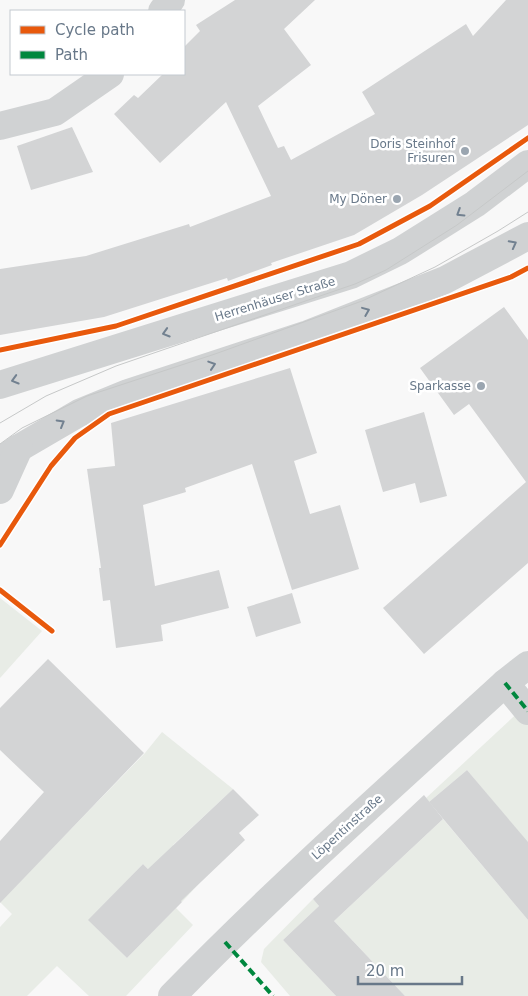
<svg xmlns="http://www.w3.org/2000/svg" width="528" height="996" font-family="'DejaVu Sans',sans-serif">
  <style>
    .green { fill: #e8ece6 }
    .building { fill: #d3d4d5 }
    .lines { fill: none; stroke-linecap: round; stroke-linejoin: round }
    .minor { stroke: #d0d2d3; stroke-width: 28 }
    .tertiary { stroke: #d0d2d3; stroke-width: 28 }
    .tram { stroke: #c6c8c8; stroke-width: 1 }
    .quiet { stroke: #00873e; stroke-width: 4; stroke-dasharray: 8 4; stroke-linecap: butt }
    .cycleway-casing { stroke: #fff; stroke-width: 8 }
    .cycleway { stroke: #e8590c; stroke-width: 5 }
    .oneway { stroke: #728190 }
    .poi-dot { fill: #9aa5b0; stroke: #fff; stroke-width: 2 }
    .labels { text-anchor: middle; stroke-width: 5; stroke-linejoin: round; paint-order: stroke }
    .poi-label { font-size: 12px; fill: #687889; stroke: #fff; text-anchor: end }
    .street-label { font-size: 12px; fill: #687889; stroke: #fff }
  </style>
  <rect width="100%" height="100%" fill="#f8f8f8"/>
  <g class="green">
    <polygon points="0,598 42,631 0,678"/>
    <polygon points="524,707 528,711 528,843 467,770 429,802 426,798"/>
    <polygon points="162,732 233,789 173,845 204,878 182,902 143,864 89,920 127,958 176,908 193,925 126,996 89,996 57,966 27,996 0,996 0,927 12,914 0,902 145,753"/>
    <polygon points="443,819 528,920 528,996 405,996 334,921"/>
    <polygon points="313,899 319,906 283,940 336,996 290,996 261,962 264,949"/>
  </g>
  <g class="building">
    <polygon points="235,0 315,0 284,29 311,65 258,106 278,148 284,146 291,160 375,114 362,92 466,24 473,36 506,0 528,0 528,125 422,195 354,235 271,263 272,265 228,281 227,278 104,317 0,335 0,269 86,256 189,224 190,227 271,196 226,102 160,163 114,114 134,95 138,98 163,74 184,74 184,47 200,31 196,25"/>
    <polygon points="72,127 93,172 31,190 17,146"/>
    <polygon points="504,307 528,340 528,563 424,654 383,608 526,482 469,404 454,415 420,368"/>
    <polygon points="290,368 317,453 294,461 310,514 340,505 359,569 292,590 252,464 185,488 186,492 143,505 155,586 219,570 229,608 161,625 163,641 116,648 110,600 103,601 99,568 101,568 87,469 115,466 111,423"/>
    <polygon points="424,412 447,496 420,503 415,483 383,492 365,430"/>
    <polygon points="292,593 301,623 256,637 247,607"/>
    <polygon points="48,659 144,753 0,903 0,841 44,792 0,750 0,708"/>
    <polygon points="467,770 528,842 528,920 429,802"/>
    <polygon points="233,789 259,815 239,833 245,840 181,901 182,902 127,958 88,920 143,864 148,869"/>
    <polygon points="424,795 443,819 334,921 405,996 336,996 283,940 319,906 313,899"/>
  </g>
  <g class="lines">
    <g class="minor">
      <polyline points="162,11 171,0"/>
      <polyline points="0,126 55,112 110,74"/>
      <polyline points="505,683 528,711"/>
      <path d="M 172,996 C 278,887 392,786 505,683 L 528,665"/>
    </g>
    <g class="tertiary">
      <polyline points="0,385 351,275 400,251 475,204 528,164"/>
      <polyline points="0,461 19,448 79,413 128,393 308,334 445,280 528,236"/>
      <polyline points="0,490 19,448"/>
    </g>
    <g class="tram">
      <polyline points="0,423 46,396 116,366 355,284 386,270 457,225 528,171"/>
      <polyline points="0,444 22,428 87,396 215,354 362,301 435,267 498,231 528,212"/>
    </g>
    <g class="quiet">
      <polyline points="505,683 528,711"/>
      <polyline points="225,942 273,996"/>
    </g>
    <g class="cycleway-casing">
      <g id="cycleway">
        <polyline points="0,350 116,326 359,244 430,206 528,138"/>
        <polyline points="0,545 51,466 75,438 109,414 511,277 528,268"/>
        <polyline points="0,590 52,631"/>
      </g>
    </g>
    <use href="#cycleway" class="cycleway"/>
  </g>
  <defs><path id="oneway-chevron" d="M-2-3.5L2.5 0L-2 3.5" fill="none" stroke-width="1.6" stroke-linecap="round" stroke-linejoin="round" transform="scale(1.25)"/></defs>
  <g class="oneway">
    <use href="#oneway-chevron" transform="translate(460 213) rotate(148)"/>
    <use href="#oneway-chevron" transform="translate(513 244) rotate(-28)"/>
    <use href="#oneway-chevron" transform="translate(366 311) rotate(-22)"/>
    <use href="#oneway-chevron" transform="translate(166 333) rotate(163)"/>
    <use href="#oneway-chevron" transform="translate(212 365) rotate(-18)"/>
    <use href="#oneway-chevron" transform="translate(15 380) rotate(164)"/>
    <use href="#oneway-chevron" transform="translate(61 423) rotate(-30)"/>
  </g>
  <g class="poi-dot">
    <circle cx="465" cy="151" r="5"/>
    <circle cx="397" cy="199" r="5"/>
    <circle cx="481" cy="386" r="5"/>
  </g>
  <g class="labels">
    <g class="poi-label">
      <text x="455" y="148">Doris Steinhof<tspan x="455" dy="14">Frisuren</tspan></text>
      <text x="387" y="203">My Döner</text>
      <text x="471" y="390">Sparkasse</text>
    </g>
    <g class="street-label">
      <text transform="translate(275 299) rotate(-17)" y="4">Herrenhäuser Straße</text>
      <text transform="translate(347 827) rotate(-42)" y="4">Löpentinstraße</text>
    </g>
  </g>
  <rect x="10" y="10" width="175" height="65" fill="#ffffff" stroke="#c3c9d0"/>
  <rect x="20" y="26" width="25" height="8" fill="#e8590c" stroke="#c3c9d0"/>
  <text x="55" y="35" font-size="15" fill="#687889">Cycle path</text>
  <rect x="20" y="51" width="25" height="8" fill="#00873e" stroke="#c3c9d0"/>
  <text x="55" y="60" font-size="15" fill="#687889">Path</text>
  <path d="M358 976v8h104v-8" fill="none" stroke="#687889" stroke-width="2.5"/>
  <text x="366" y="976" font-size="15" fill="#687889" stroke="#ffffff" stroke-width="4" paint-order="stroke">20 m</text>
</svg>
